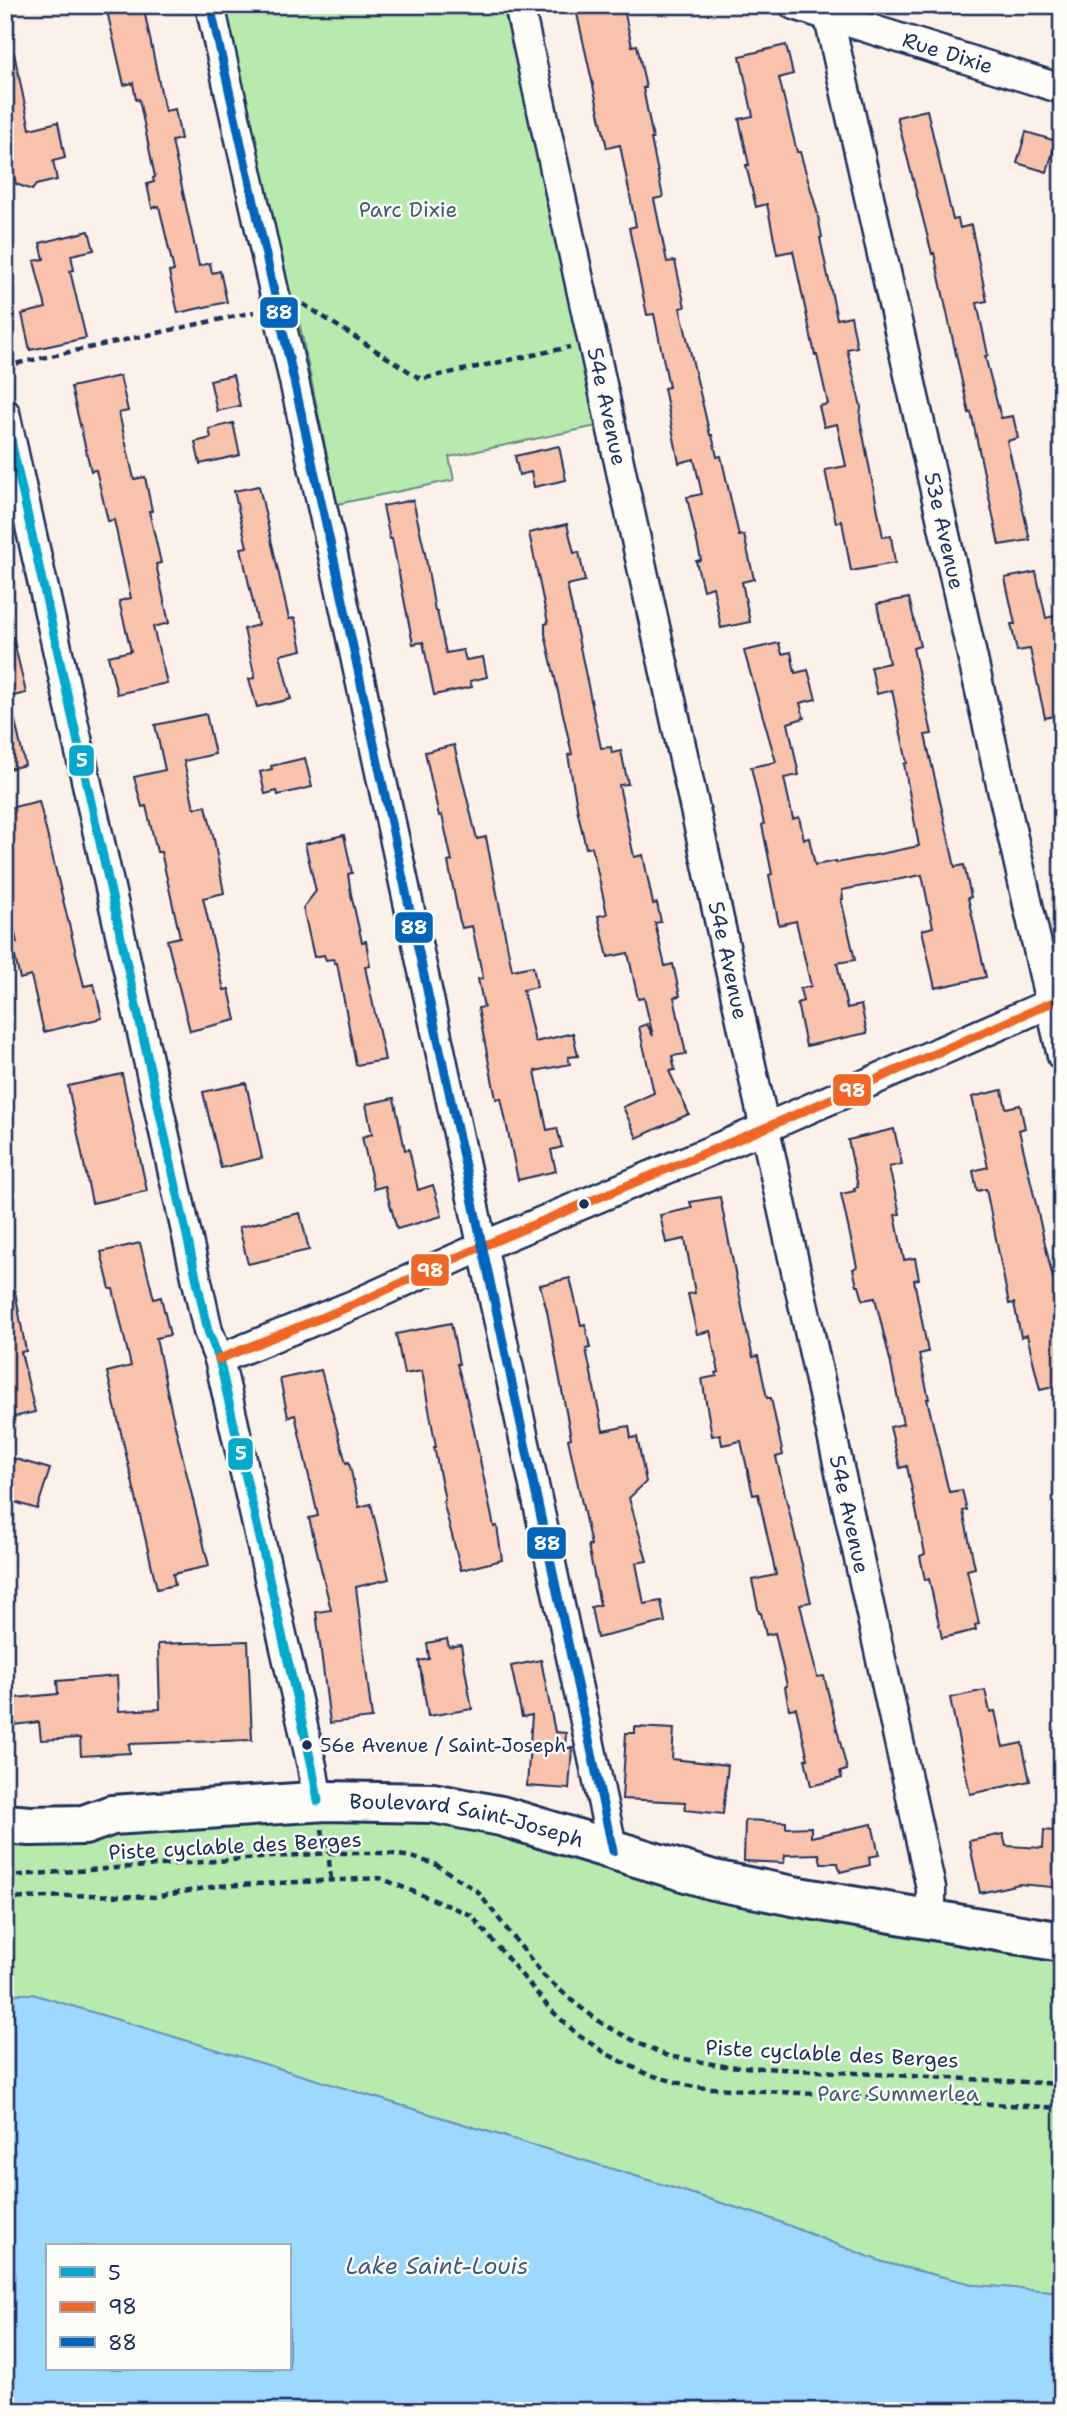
<svg xmlns="http://www.w3.org/2000/svg" width="1067" height="2416" font-family="'Shantell Sans',sans-serif">
  <style>
    .green { fill: #b6ebad; stroke: #688d86; stroke-width: 2 }
    .water { fill: #9dd8fe; stroke: #6994be; stroke-width: 2; fill-rule: evenodd }
    .building { fill: #f8c3aa; stroke: #1b2f5e; stroke-width: 2 }
    .lines { fill: none; stroke-linecap: round; stroke-linejoin: round }
    .street-casing { stroke: #1b2f5e; stroke-width: 33 }
    .secondary-casing { stroke: #1b2f5e; stroke-width: 44 }
    .path { stroke: #1b2f5e; stroke-width: 4.5; stroke-dasharray: 7 5; stroke-linecap: butt }
    .street { stroke: #fdfcf7; stroke-width: 28 }
    .secondary { stroke: #fdfcf7; stroke-width: 38 }
    .bus-1-casing { stroke: #fdfcf7; stroke-width: 14 }
    .bus-2-casing { stroke: #fdfcf7; stroke-width: 14 }
    .bus-3-casing { stroke: #fdfcf7; stroke-width: 14 }
    .bus-1 { stroke: #00a9ce; stroke-width: 9 }
    .bus-2 { stroke: #f26522; stroke-width: 9 }
    .bus-3 { stroke: #0065bd; stroke-width: 9 }
    .bus-dot { fill: #1b2f5e; stroke: #fdfcf7; stroke-width: 2.5 }
    .labels { text-anchor: middle; stroke-width: 5; stroke-linejoin: round; paint-order: stroke }
    .bus-label { font-size: 19px; fill: #1b2f5e; stroke: #fdfcf7; text-anchor: start }
    .street-label { font-size: 21px; fill: #1b2f5e; stroke: #fdfcf7 }
    .park-label { font-size: 21px; fill: #425e72; stroke: #fdfcf7 }
    .water-label { font-size: 23px; font-style: italic; fill: #3c5986; stroke: #fdfcf7 }
    .line-badge { stroke: #fdfcf7; stroke-width: 2.5 }
    .badge-label { font-size: 19px; text-anchor: middle; font-weight: bold; fill: #fff }
  </style>
  <rect width="100%" height="100%" fill="#fcf1e8"/>
  <filter id="ink" filterUnits="userSpaceOnUse"><feTurbulence type="fractalNoise" baseFrequency=".0143" numOctaves="2"/><feDisplacementMap in="SourceGraphic" scale="14" xChannelSelector="R" yChannelSelector="G"/><feConvolveMatrix kernelMatrix="1 2 1 2 8 2 1 2 1" color-interpolation-filters="sRGB"/></filter>
  <g filter="url(#ink)">
    <g class="green">
      <polygon points="223,5 504,5 597,426 449,457 454,480 337,504 296,307 288,308"/>
      <polygon points="365,1815 440,1818 1062,1959 1062,2292 976,2285 882,2262 769,2218 632,2175 32,1994 5,1994 5,1833"/>
    </g>
    <path class="water" d="M 5,1994 L 32,1994 L 632,2175 L 769,2218 L 882,2262 L 976,2285 L 1062,2292 L 1062,2411 L 5,2411 ZM 47,2246 L 289,2246 L 289,2369 L 47,2369 Z"/>
    <g class="building">
      <polygon points="143,5 165,111 175,109 181,139 172,141 199,266 210,263 212,273 220,271 227,302 178,313 169,272 174,271 159,206 152,208 147,184 154,182 153,178 155,177 139,99 136,100 133,83 124,85 107,11"/>
      <polygon points="575,5 623,5 632,46 637,45 646,88 643,88 653,139 651,139 663,197 654,199 667,262 675,261 685,307 680,308 710,435 712,435 717,457 721,456 739,536 744,535 754,579 742,582 750,622 721,628 713,587 703,590 696,561 701,560 687,497 702,494 694,459 679,463 664,388 669,387 654,314 647,315 629,228 636,226 620,145 607,148"/>
      <polygon points="786,45 793,74 779,78 797,152 800,152 817,211 822,237 820,238 837,319 851,316 857,347 847,349 861,407 860,419 883,537 891,536 895,563 851,571 842,521 836,523 825,470 846,466 837,424 824,427 819,406 828,404 817,355 815,355 793,251 777,254 767,204 756,207 746,165 749,165 739,119 753,116 740,56"/>
      <polygon points="5,53 14,53 30,129 58,122 65,158 53,161 57,180 36,185 32,190 16,184 5,131"/>
      <polygon points="927,110 953,220 958,219 960,228 971,225 987,301 977,303 988,355 985,356 1001,418 1013,416 1018,438 1007,441 1030,540 999,545 971,412 969,413 962,382 934,253 932,254 897,117"/>
      <polygon points="1026,132 1056,141 1047,172 1017,163"/>
      <polygon points="89,231 94,250 71,255 74,270 70,271 86,338 30,350 22,314 46,308 34,261 44,259 40,243"/>
      <polygon points="233,375 240,406 217,411 210,380"/>
      <polygon points="120,376 128,411 119,413 134,479 145,477 152,511 149,511 161,563 156,564 169,623 153,627 167,683 117,694 108,656 131,651 119,601 131,598 114,520 108,521 96,470 91,471 71,387"/>
      <polygon points="233,423 240,455 200,464 195,442 211,438 209,429"/>
      <polygon points="559,446 566,480 534,487 531,472 519,475 515,456"/>
      <polygon points="259,486 289,619 295,618 302,650 280,655 291,699 257,707 249,679 255,678 244,629 258,625 241,548 247,547 234,491"/>
      <polygon points="413,500 425,553 435,611 437,611 446,653 463,650 466,660 483,657 487,677 470,681 472,687 434,695 423,642 413,644 392,539 390,539 383,506"/>
      <polygon points="567,524 574,553 579,552 585,581 567,585 601,748 611,747 612,753 621,751 628,784 619,785 634,857 643,855 653,904 657,903 661,922 655,923 665,966 673,964 680,996 674,997 686,1054 672,1056 675,1070 669,1071 689,1114 637,1138 623,1107 654,1093 639,1027 647,1024 653,1036 644,998 638,999 628,953 608,957 598,916 607,914 592,847 586,848 578,813 568,755 572,754 545,634 545,624 548,623 529,533"/>
      <polygon points="1036,572 1046,618 1054,616 1062,655 1062,714 1045,718 1030,649 1017,651 1011,624 1015,624 1005,578"/>
      <polygon points="909,598 920,646 913,648 932,734 925,735 955,867 964,865 971,897 968,898 986,977 935,988 922,930 933,927 922,875 842,890 843,899 841,899 855,960 837,963 847,1008 861,1005 867,1033 806,1046 797,1003 803,1001 800,989 811,986 796,921 779,925 769,875 772,874 762,825 764,824 751,767 776,762 744,651 779,643 782,654 791,652 795,673 808,670 816,699 800,703 804,718 788,723 799,775 784,778 793,819 799,817 804,839 809,838 815,865 836,861 836,863 919,846 904,764 907,763 892,690 877,694 871,667 889,663 877,604"/>
      <polygon points="13,637 26,693 5,698 5,638"/>
      <polygon points="5,712 13,712 25,765 5,770"/>
      <polygon points="206,714 215,754 184,761 194,808 206,806 214,839 224,893 203,898 224,990 229,989 236,1020 190,1031 167,940 180,937 161,852 157,852 146,806 142,807 134,777 165,770 155,725"/>
      <polygon points="454,745 477,839 486,837 512,970 533,966 537,987 523,990 535,1042 573,1033 578,1056 568,1057 570,1064 535,1071 547,1130 557,1128 562,1147 551,1150 556,1171 518,1180 501,1098 496,1099 478,1008 484,1007 478,979 483,978 472,926 462,928 459,918 448,862 452,861 442,815 439,816 425,752"/>
      <polygon points="305,758 312,787 278,795 277,791 265,794 260,772 272,769 271,766"/>
      <polygon points="39,801 84,986 94,984 102,1018 44,1032 31,976 20,979 12,944 17,943 5,888 5,809"/>
      <polygon points="344,835 352,873 348,874 351,894 362,942 366,941 370,966 365,967 385,1060 356,1065 337,963 335,963 333,959 326,960 324,955 314,957 303,908 316,891 305,844"/>
      <polygon points="122,1074 147,1191 92,1203 68,1086"/>
      <polygon points="246,1083 262,1158 221,1168 203,1092"/>
      <polygon points="1002,1090 1006,1108 1020,1105 1025,1128 1019,1130 1062,1318 1062,1385 1040,1390 1027,1335 1021,1337 1014,1303 1009,1304 986,1189 977,1191 973,1171 988,1167 972,1097"/>
      <polygon points="394,1098 405,1150 409,1149 418,1190 433,1185 442,1216 397,1229 385,1186 374,1189 362,1137 372,1134 366,1104"/>
      <polygon points="894,1129 902,1164 889,1167 900,1214 895,1215 904,1260 915,1258 919,1279 914,1280 928,1352 919,1354 929,1399 927,1399 949,1492 962,1490 967,1510 963,1511 975,1568 967,1570 979,1624 975,1625 976,1630 942,1638 929,1579 925,1580 920,1556 925,1554 907,1466 900,1468 890,1427 903,1424 890,1360 875,1298 863,1300 859,1286 857,1286 853,1269 857,1267 841,1194 855,1191 854,1188 858,1187 848,1140"/>
      <polygon points="720,1197 748,1337 753,1357 758,1356 767,1398 771,1398 783,1455 776,1457 811,1602 800,1604 817,1677 824,1676 847,1770 840,1772 842,1778 811,1786 805,1759 808,1759 796,1708 789,1709 785,1687 787,1686 775,1633 766,1635 761,1613 759,1613 752,1580 776,1575 758,1494 753,1495 741,1441 722,1445 720,1434 712,1436 702,1379 717,1376 716,1373 719,1372 710,1331 697,1334 688,1294 695,1293 685,1239 666,1243 660,1215 692,1208 690,1202"/>
      <polygon points="300,1213 309,1250 248,1264 239,1227"/>
      <polygon points="140,1243 154,1299 161,1297 170,1335 156,1338 171,1409 209,1566 173,1574 175,1585 157,1589 107,1372 131,1366 113,1289 110,1289 101,1252"/>
      <polygon points="570,1278 581,1325 585,1324 590,1348 586,1349 603,1431 629,1426 631,1438 637,1437 646,1482 629,1498 647,1561 636,1563 644,1604 661,1601 665,1622 597,1638 591,1607 600,1605 588,1545 591,1545 568,1439 571,1438 547,1311 540,1285"/>
      <polygon points="15,1291 26,1351 21,1352 35,1412 5,1419 5,1292"/>
      <polygon points="451,1323 459,1364 457,1364 469,1407 494,1527 497,1526 502,1560 461,1570 443,1501 445,1500 434,1447 436,1447 422,1371 404,1374 396,1334"/>
      <polygon points="321,1370 346,1463 349,1462 359,1507 371,1504 389,1579 356,1587 372,1718 330,1723 316,1612 331,1610 309,1518 318,1516 295,1415 288,1417 280,1379"/>
      <polygon points="5,1456 50,1469 37,1509 5,1499"/>
      <polygon points="447,1639 449,1647 461,1645 472,1709 428,1716 419,1661 429,1659 427,1643"/>
      <polygon points="248,1641 252,1740 129,1744 130,1753 81,1756 80,1738 41,1740 39,1722 5,1726 5,1699 58,1694 57,1681 117,1676 119,1711 160,1709 158,1644"/>
      <polygon points="541,1660 555,1732 566,1733 565,1748 572,1748 569,1789 527,1786 532,1715 522,1717 511,1666"/>
      <polygon points="985,1690 990,1712 995,1711 1003,1747 1022,1743 1030,1781 970,1794 950,1698"/>
      <polygon points="635,1727 674,1729 672,1759 728,1765 723,1814 685,1810 685,1802 622,1799 626,1733 635,1733"/>
      <polygon points="745,1820 786,1822 786,1828 811,1827 811,1837 872,1824 879,1855 869,1857 870,1865 840,1872 838,1863 821,1863 819,1854 785,1855 784,1863 744,1861"/>
      <polygon points="1044,1830 1062,1832 1062,1888 1019,1884 980,1893 969,1841 1003,1834 1006,1846 1043,1848"/>
    </g>
    <g class="lines">
      <g class="street-casing">
        <g id="street">
          <polyline points="210,5 339,582 613,1851"/>
          <path id="s1" d="M 519,5 L 931,1888 L 931,1918"/>
          <path id="s2" d="M 794,5 L 1062,89"/>
          <path id="s3" d="M 826,5 L 1062,1056"/>
          <polyline points="5,413 208,1331 219,1359 312,1766 318,1801"/>
          <polyline points="219,1359 353,1305 483,1246 765,1128 1062,998"/>
        </g>
      </g>
      <g class="secondary-casing">
        <g id="secondary">
          <path id="s4" d="M 5,1824 L 30,1826 L 84,1825 L 112,1815 L 327,1801 L 433,1803 L 501,1816 L 713,1880 L 793,1896 L 1062,1942"/>
        </g>
      </g>
      <g class="path">
        <polyline points="303,304 421,379 570,347"/>
        <polyline points="5,366 254,312"/>
        <path d="M 322,1829 C 323,1840 327,1844 329,1853"/>
        <polyline points="329,1860 331,1880"/>
        <polyline points="5,1876 329,1853 387,1853 411,1857 435,1864 477,1891 544,1976 576,2004 603,2024 640,2044 668,2056 724,2066 1062,2084"/>
        <polyline points="5,1899 87,1895 154,1897 217,1886 380,1878 471,1915 551,2010 578,2035 607,2054 647,2074 694,2087 1062,2108"/>
      </g>
      <use href="#street" class="street"/>
      <use href="#secondary" class="secondary"/>
      <g class="bus-1-casing">
        <polyline id="bus-1" points="5,413 208,1331 219,1359 312,1766 318,1801"/>
      </g>
      <g class="bus-2-casing">
        <polyline id="bus-2" points="219,1359 353,1305 483,1246 765,1128 1062,998"/>
      </g>
      <g class="bus-3-casing">
        <polyline id="bus-3" points="210,5 339,582 613,1851"/>
      </g>
      <use href="#bus-1" class="bus-1"/>
      <use href="#bus-2" class="bus-2"/>
      <use href="#bus-3" class="bus-3"/>
    </g>
  </g>
  <g class="bus-dot">
    <circle cx="584" cy="1204" r="6"/>
    <circle cx="307" cy="1745" r="6"/>
  </g>
  <g class="labels">
    <g class="bus-label">
      <text x="320" y="1752">56e Avenue / Saint-Joseph</text>
    </g>
    <g class="street-label">
      <text dy="7" stroke="none"><textPath href="#s2" startOffset="161">Rue Dixie</textPath></text>
      <text dy="7" stroke="none"><textPath href="#s1" startOffset="411">54e Avenue</textPath></text>
      <text dy="7" stroke="none"><textPath href="#s3" startOffset="539">53e Avenue</textPath></text>
      <text dy="7" stroke="none"><textPath href="#s1" startOffset="978">54e Avenue</textPath></text>
      <text dy="7" stroke="none"><textPath href="#s1" startOffset="1545">54e Avenue</textPath></text>
      <text dy="7" stroke="none"><textPath href="#s4" startOffset="466">Boulevard Saint-Joseph</textPath></text>
      <text transform="translate(235 1846) rotate(-3)" y="7">Piste cyclable des Berges</text>
      <text transform="translate(832 2054) rotate(3)" y="7">Piste cyclable des Berges</text>
    </g>
    <g class="park-label">
      <text x="408" y="217">Parc Dixie</text>
      <text x="898" y="2101">Parc Summerlea</text>
    </g>
    <g class="water-label">
      <text x="437" y="2274">Lake Saint-Louis</text>
    </g>
  </g>
  <g class="line-badge">
    <rect x="259" y="296" width="40" height="33" rx="7" fill="#0065bd"/>
    <rect x="68" y="744" width="27" height="33" rx="7" fill="#00a9ce"/>
    <rect x="394" y="911" width="40" height="33" rx="7" fill="#0065bd"/>
    <rect x="832" y="1073" width="40" height="34" rx="7" fill="#f26522"/>
    <rect x="410" y="1253" width="40" height="34" rx="7" fill="#f26522"/>
    <rect x="227" y="1437" width="27" height="34" rx="7" fill="#00a9ce"/>
    <rect x="526" y="1526" width="41" height="34" rx="7" fill="#0065bd"/>
  </g>
  <g class="badge-label">
    <text x="279" y="319">88</text>
    <text x="82" y="767">5</text>
    <text x="414" y="934">88</text>
    <text x="852" y="1097">98</text>
    <text x="430" y="1277">98</text>
    <text x="241" y="1460">5</text>
    <text x="547" y="1550">88</text>
  </g>
  <rect width="1067" height="2416" fill="none" stroke="#fdfcf7" stroke-width="28"/>
  <rect x="14" y="14" width="1039" height="2388" fill="none" stroke="#1b2f5e" stroke-width="2.5" filter="url(#ink)"/>
  <rect x="46" y="2244" width="245" height="126" fill="#fdfcf7" stroke="#a3aaba" stroke-width="2"/>
  <rect x="60" y="2267" width="35" height="10" fill="#00a9ce" stroke="#a3aaba" stroke-width="2"/>
  <text x="108" y="2280" font-size="21" fill="#1b2f5e">5</text>
  <rect x="60" y="2302" width="35" height="10" fill="#f26522" stroke="#a3aaba" stroke-width="2"/>
  <text x="108" y="2314" font-size="21" fill="#1b2f5e">98</text>
  <rect x="60" y="2337" width="35" height="10" fill="#0065bd" stroke="#a3aaba" stroke-width="2"/>
  <text x="108" y="2350" font-size="21" fill="#1b2f5e">88</text>
</svg>
